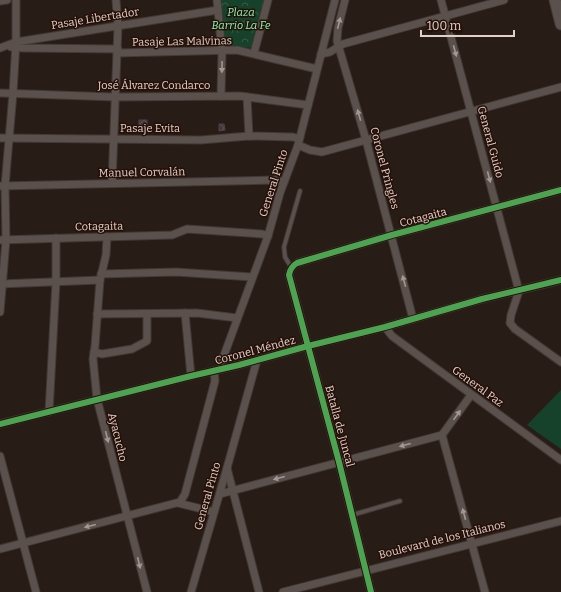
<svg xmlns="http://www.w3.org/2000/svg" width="561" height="592" font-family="Bitter,serif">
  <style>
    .park { fill: url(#park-crowns) }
    .pitch { fill: #16412a }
    .building { fill: url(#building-cross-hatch); stroke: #4b4243 }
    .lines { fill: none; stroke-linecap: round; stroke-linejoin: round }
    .lane-casing { stroke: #423834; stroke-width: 5.5 }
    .street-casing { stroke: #423834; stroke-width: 9 }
    .secondary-casing { stroke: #423834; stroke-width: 13 }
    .lane { stroke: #5a504c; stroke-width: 3.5 }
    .street { stroke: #5a504c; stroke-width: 7 }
    .secondary { stroke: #5a504c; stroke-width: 11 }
    .cycleway-casing { stroke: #250f07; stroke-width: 8 }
    .cycleway { stroke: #4ca352; stroke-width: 6 }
    .oneway { fill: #a49791 }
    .labels { text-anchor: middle; stroke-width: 3; stroke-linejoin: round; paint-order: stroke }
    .park-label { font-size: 11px; font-style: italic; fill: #85f9b8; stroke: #250f07 }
    .street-label { font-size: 11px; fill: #e1d1ca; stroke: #250f07 }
  </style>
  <defs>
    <pattern id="park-crowns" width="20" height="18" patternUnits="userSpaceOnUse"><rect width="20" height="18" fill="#16412a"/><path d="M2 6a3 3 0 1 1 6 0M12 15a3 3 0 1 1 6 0" fill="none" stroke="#385b48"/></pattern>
    <pattern id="building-cross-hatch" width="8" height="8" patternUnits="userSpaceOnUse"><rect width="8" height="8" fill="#47373d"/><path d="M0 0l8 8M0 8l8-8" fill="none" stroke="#615358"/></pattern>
  </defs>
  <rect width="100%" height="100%" fill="#281c16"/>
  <polygon class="park" points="220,0 264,0 253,48 226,46"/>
  <polygon class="pitch" points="561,390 561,449 527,425"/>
  <g class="building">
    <rect x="139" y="120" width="8" height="10"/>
    <polygon points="219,124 224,124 225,130 219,131"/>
  </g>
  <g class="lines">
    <g class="lane-casing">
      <g id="lane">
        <polyline points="291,267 285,257 284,247 300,191"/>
        <polyline points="352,515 400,501"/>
      </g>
    </g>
    <g class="street-casing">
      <g id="street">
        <polyline points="217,0 222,52 221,96"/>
        <polyline points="345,0 338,28 337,41 366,140 413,319"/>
        <polyline points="441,0 519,291 511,315 510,323 515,329 561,362"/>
        <polyline points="0,1 7,0"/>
        <polyline points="11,47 22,48 118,49"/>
        <polyline points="0,48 16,42 35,39 218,10"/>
        <polyline points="117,53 237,50 317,69"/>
        <polyline points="254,53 268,0"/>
        <polyline points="321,54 330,52 343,44 504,0"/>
        <polyline points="0,93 115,97 240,96 308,105"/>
        <polyline points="247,97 249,136"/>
        <polyline points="0,138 201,140 249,136 293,137 299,139"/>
        <polyline points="298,145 310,150 322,152 561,87"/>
        <polyline points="112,183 118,26 116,0"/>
        <polyline points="0,186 275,180 284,182"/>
        <polyline points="107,237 106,255 100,280 95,346 93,359 97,399 147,592"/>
        <polyline points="0,240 172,235 187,229 262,234 268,236"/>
        <polyline points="101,274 176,272 252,277"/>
        <polyline points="0,284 100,280"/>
        <polyline points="0,312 6,240 5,186 13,93 16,42 16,0"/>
        <polyline points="185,313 191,376"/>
        <polyline points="97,314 197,313 237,318"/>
        <polyline points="385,327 392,336 561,460"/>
        <polyline points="94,352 102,354 132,349 147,341 147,314"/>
        <polyline points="221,369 223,358 268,236 280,193 298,145 335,0"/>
        <polyline points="49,412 56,282 56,238"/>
        <polyline points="0,424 191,376 239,365 308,346 385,327 482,299 561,280"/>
        <polyline points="442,435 485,592"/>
        <polyline points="442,435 471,395"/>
        <polyline points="0,456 36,592"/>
        <polyline points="227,468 259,592"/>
        <polyline points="220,494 442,435"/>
        <polyline points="178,503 214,512"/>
        <polyline points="0,549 180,502 185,494 215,381 214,371"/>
        <polyline points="191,592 227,468 257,360"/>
        <polyline points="283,592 561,521"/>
        <path d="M 371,592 L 339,462 L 289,275 C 290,269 292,266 297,263 L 392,235 L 561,190"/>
      </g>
    </g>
    <g class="secondary-casing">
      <polyline id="secondary" points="555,0 561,24"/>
    </g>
    <use href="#lane" class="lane"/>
    <use href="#street" class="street"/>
    <use href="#secondary" class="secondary"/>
    <g class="cycleway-casing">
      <g id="cycleway">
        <polyline points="0,424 191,376 239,365 308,346 385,327 482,299 561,280"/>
        <path d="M 371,592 L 339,462 L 289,275 C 290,269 292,266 297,263 L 392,235 L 561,190"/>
      </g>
    </g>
    <use href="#cycleway" class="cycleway"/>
  </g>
  <defs><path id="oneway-solid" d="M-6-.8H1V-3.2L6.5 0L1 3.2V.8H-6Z"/></defs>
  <g class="oneway">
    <use href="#oneway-solid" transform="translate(339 23) rotate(-76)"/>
    <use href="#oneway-solid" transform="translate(455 51) rotate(75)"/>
    <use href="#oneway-solid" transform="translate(222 67) rotate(91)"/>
    <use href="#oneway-solid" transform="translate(359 115) rotate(-106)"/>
    <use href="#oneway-solid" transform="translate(489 177) rotate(75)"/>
    <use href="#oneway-solid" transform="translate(404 281) rotate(-105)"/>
    <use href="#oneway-solid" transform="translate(457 415) rotate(-54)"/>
    <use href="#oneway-solid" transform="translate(107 437) rotate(76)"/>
    <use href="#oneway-solid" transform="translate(405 445) rotate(165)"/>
    <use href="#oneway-solid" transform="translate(279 478) rotate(165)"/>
    <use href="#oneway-solid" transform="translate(464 514) rotate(-105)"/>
    <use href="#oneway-solid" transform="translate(90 526) rotate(166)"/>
    <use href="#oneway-solid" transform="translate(139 563) rotate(76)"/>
  </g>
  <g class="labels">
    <g class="park-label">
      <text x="241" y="16">Plaza<tspan x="241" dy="13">Barrio La Fe</tspan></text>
    </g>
    <g class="street-label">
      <text transform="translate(95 18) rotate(-9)" y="4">Pasaje Libertador</text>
      <text transform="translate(182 41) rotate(-1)" y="4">Pasaje Las Malvinas</text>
      <text x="154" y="89">José Álvarez Condarco</text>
      <text x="150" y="132">Pasaje Evita</text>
      <text transform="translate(491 142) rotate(75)" y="4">General Guido</text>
      <text transform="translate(385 168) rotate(75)" y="4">Coronel Pringles</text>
      <text transform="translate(142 172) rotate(-1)" y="4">Manuel Corvalán</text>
      <text transform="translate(273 183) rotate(-72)" y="4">General Pinto</text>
      <text transform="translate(423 217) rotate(-15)" y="4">Cotagaita</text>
      <text transform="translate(99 226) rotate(-1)" y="4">Cotagaita</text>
      <text transform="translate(255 350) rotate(-15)" y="4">Coronel Méndez</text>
      <text transform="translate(478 386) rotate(36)" y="4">General Paz</text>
      <text transform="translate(340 426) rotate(75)" y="4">Batalla de Juncal</text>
      <text transform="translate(118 437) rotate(76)" y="4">Ayacucho</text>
      <text transform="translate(207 496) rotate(-74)" y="4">General Pinto</text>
      <text transform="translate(442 539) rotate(-14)" y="4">Boulevard de los Italianos</text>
    </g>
  </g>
  <path d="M421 30v6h93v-6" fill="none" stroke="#e1d1ca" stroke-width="2"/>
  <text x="427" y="30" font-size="12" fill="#e1d1ca" stroke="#250f07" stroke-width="3" paint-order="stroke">100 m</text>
</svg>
